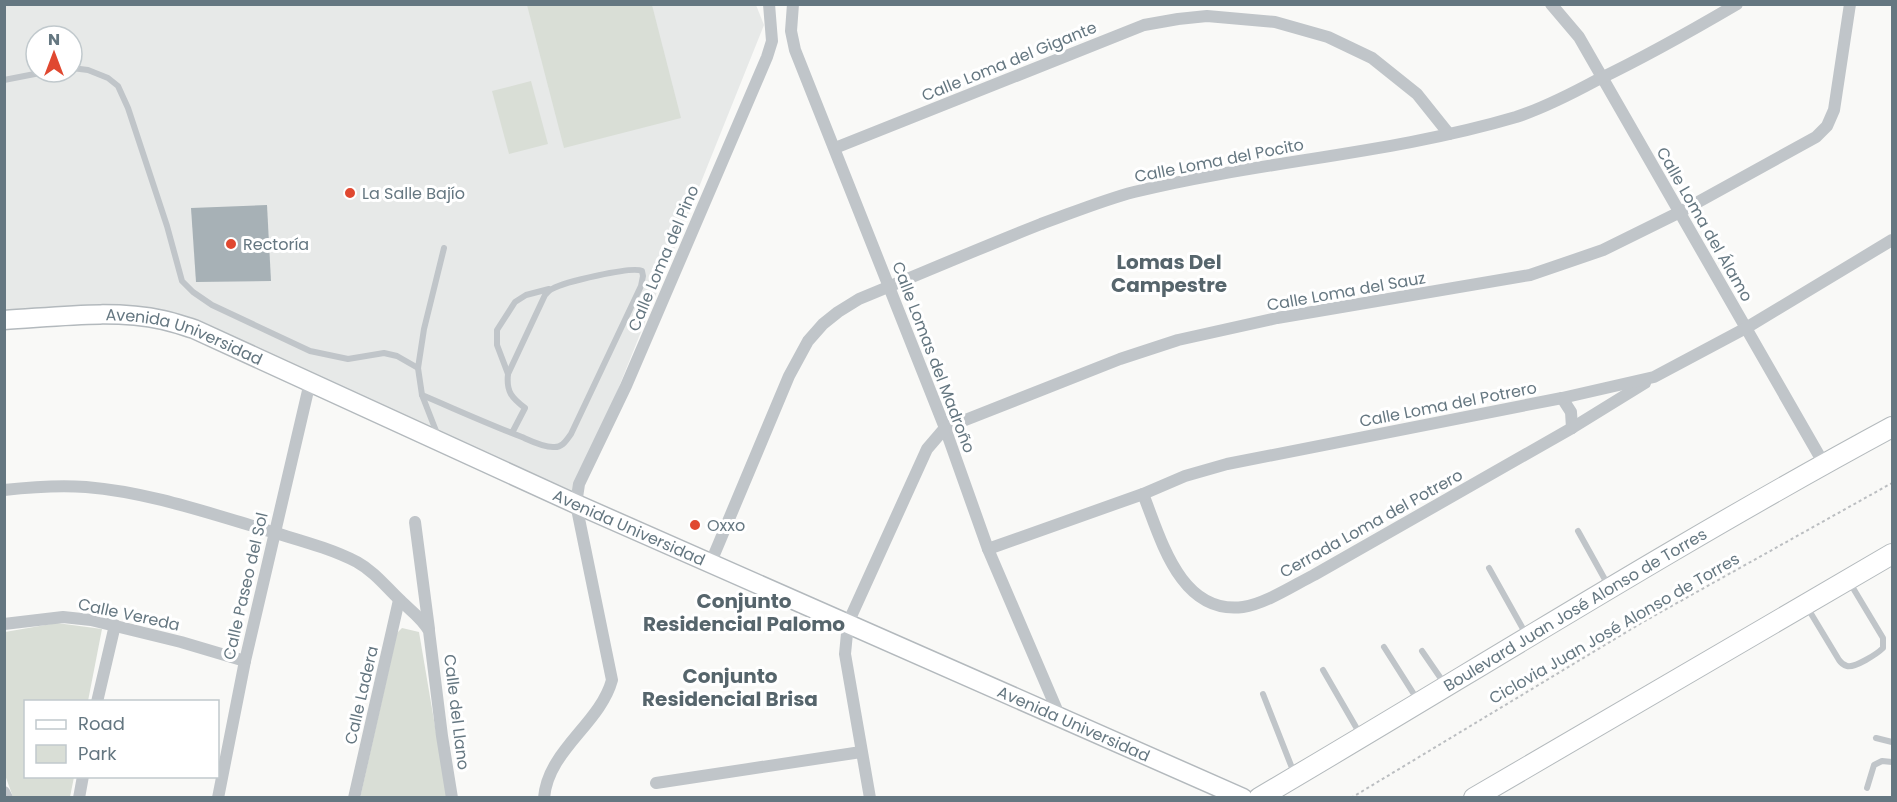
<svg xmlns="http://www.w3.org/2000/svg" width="1897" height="802" font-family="Poppins,sans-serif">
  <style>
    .built { fill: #e7e9e8; fill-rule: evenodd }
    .green { fill: #d9ded6 }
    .building { fill: #a7b1b6 }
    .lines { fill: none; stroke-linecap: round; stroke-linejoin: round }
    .secondary-casing { stroke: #b3b9bd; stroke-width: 21 }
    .primary-casing { stroke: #b4babd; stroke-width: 22 }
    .path { stroke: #bbbec1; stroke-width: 2; stroke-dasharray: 3 3; stroke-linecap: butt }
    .lane { stroke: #c0c5c9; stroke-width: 6 }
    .street { stroke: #c0c5c9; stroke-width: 12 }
    .secondary { stroke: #fff; stroke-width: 18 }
    .primary { stroke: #fff; stroke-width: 20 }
    .poi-dot { fill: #e04830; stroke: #fff; stroke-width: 2 }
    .labels { text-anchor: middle; stroke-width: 6; stroke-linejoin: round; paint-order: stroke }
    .street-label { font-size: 16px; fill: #657781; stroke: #fff }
    .poi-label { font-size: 16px; fill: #657781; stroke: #fff; text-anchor: start }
    .quarter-label { font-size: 20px; font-weight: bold; fill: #56656c; stroke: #fff }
  </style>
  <rect width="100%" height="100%" fill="#f9f9f7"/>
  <path class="built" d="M 5,5 L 756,5 L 764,25 L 574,499 L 210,329 L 5,314 ZM 36,36 L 72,36 L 72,72 L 36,72 Z"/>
  <g class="green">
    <polygon points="527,5 652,5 681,118 564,148"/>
    <polygon points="531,81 548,144 509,154 492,91"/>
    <polygon points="57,623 102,629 88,701 26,702 26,776 74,777 70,797 13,797 5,775 5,632"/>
    <polygon points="402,628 419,632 447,797 360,798 397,633"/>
  </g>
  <polygon class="building" points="267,205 271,281 196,282 191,208"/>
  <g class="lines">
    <g class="secondary-casing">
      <g id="secondary">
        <path id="s1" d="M 4,320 C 56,317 112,309 163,320 C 173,322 184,326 194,329 L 576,504 L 1243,798"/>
      </g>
    </g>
    <g class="primary-casing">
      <g id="primary">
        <path id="s2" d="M 1259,798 C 1470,674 1677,543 1892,427"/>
        <polyline points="1474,798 1892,554"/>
      </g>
    </g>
    <polyline class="path" points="1351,798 1643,622 1892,483"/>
    <g class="lane">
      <polyline points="72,68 88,70 108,78 118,86 128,108 167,226 182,281 193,292 212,305 310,351 348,359 384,353 397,356 418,368"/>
      <polyline points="4,80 45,72"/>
      <polyline points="508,374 497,345 497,330 515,302 526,295 549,289"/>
      <path d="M 422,395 C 455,409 488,424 522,437 C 531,441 543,447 553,447 C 562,448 566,441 571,434 L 641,286 L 643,276 L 642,271 C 632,266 564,282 552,289 C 549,290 547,293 545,295 L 508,374 C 506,392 512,398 525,408 L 512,433"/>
      <polyline points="438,436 422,395 418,368 424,329 444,248"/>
      <polyline points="1578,531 1608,585"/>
      <polyline points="1489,568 1527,636"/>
      <path d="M 1807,607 L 1839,660 C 1841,663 1843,665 1847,666 C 1855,668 1877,654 1883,648 L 1883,638 L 1850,583"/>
      <polyline points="1384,647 1417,699"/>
      <polyline points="1422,651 1444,683"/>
      <polyline points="1323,670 1360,734"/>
      <polyline points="1263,694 1294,773"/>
      <polyline points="1876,738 1892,742"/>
      <polyline points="1867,788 1874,765 1882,761 1892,762"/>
    </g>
    <g class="street">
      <polyline points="793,4 791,31 795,50 945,428 988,549 1060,717"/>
      <polyline points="1551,4 1579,37 1824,464"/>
      <polyline points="835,148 1144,25 1178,19 1207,16 1275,22 1328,37 1372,58 1417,94 1449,134"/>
      <polyline points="1562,398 1571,412 1572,428"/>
      <path d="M 4,490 C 31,487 59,485 86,487 C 147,492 205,512 263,529 C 294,539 328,547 357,562 C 375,572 386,587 401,601 C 411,611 422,618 429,631 L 442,736 L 452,798"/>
      <path d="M 1143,494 C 1161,539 1180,615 1243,607 C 1265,604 1294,585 1314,575 L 1572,428 L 1645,383"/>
      <polyline points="415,522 429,629"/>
      <polyline points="988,549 1143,494 1185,476 1227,464 1562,398 1654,377 1746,328 1892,240"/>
      <path d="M 711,562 L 789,376 L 808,341 L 823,324 L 838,312 L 859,299 C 920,274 980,248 1041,224 C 1072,213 1103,200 1134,192 C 1260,161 1391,154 1516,117 C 1544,108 1571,94 1597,80 C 1645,57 1691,31 1737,4"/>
      <polyline points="4,624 63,617 91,620 181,642 245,661"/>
      <polyline points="97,702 115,625"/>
      <polyline points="656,783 861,752"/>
      <polyline points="4,792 7,798"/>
      <polyline points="79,798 83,776"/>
      <polyline points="218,798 245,661 310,382"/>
      <polyline points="354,798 399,600"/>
      <path d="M 544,798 C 548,750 600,724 612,680 L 576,504 L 579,484 L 626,386 L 767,57 L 772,41 L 769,4"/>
      <polyline points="870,798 845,654 848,623 927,449 945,428 1120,359 1178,340 1277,318 1530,275 1603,250 1680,212 1816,137 1827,126 1834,110 1850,4"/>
    </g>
    <use href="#secondary" class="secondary"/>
    <use href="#primary" class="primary"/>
  </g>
  <g class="poi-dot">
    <circle cx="350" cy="193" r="6"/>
    <circle cx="231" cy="244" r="6"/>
    <circle cx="695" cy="525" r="6"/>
  </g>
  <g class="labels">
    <g class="street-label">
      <text transform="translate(1009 61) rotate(-22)" y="6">Calle Loma del Gigante</text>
      <text transform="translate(1219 160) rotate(-11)" y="6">Calle Loma del Pocito</text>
      <text transform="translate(1705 224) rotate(60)" y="6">Calle Loma del Álamo</text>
      <text transform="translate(663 258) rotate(-67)" y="6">Calle Loma del Pino</text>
      <text transform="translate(1346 291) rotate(-10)" y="6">Calle Loma del Sauz</text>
      <text dy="6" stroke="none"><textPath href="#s1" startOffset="184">Avenida Universidad</textPath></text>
      <text transform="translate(934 357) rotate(69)" y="6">Calle Lomas del Madroño</text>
      <text transform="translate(1448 404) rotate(-11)" y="6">Calle Loma del Potrero</text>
      <text transform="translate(1371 523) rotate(-29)" y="6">Cerrada Loma del Potrero</text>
      <text dy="6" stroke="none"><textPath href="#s1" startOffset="670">Avenida Universidad</textPath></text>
      <text transform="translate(245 586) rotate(-77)" y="6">Calle Paseo del Sol</text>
      <text dy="6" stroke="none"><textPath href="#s2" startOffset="368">Boulevard Juan José Alonso de Torres</textPath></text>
      <text transform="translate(129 614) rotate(12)" y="6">Calle Vereda</text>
      <text transform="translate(1614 628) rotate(-30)" y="6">Ciclovia Juan José Alonso de Torres</text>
      <text transform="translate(361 695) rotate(-77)" y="6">Calle Ladera</text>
      <text transform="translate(457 712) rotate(83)" y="6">Calle del Llano</text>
      <text dy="6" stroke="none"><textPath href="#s1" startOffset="1156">Avenida Universidad</textPath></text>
    </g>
    <g class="poi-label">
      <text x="362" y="199">La Salle Bajío</text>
      <text x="243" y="250">Rectoría</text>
      <text x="707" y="531">Oxxo</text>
    </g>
    <g class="quarter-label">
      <text x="1169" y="269">Lomas Del<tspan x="1169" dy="23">Campestre</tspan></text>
      <text x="744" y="608">Conjunto<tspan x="744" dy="23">Residencial Palomo</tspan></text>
      <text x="730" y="683">Conjunto<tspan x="730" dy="23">Residencial Brisa</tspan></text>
    </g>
  </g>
  <rect width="1897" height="802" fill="none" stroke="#657781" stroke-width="12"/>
  <rect x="24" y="700" width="195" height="78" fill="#ffffff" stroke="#c1c9cd" stroke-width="1.5"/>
  <rect x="36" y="720" width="30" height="9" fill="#ffffff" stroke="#c1c9cd" stroke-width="1.5"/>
  <text x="78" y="730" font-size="18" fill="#657781">Road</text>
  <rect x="36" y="745" width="30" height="18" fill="#d9ded6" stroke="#c1c9cd" stroke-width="1.5"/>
  <text x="78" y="760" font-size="18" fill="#657781">Park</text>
  <g transform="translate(54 54)"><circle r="28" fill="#ffffff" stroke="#c1c9cd" stroke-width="1.5"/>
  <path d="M0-4.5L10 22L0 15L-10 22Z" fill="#e04830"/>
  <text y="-9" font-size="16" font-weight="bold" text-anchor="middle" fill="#657781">N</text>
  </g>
</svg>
